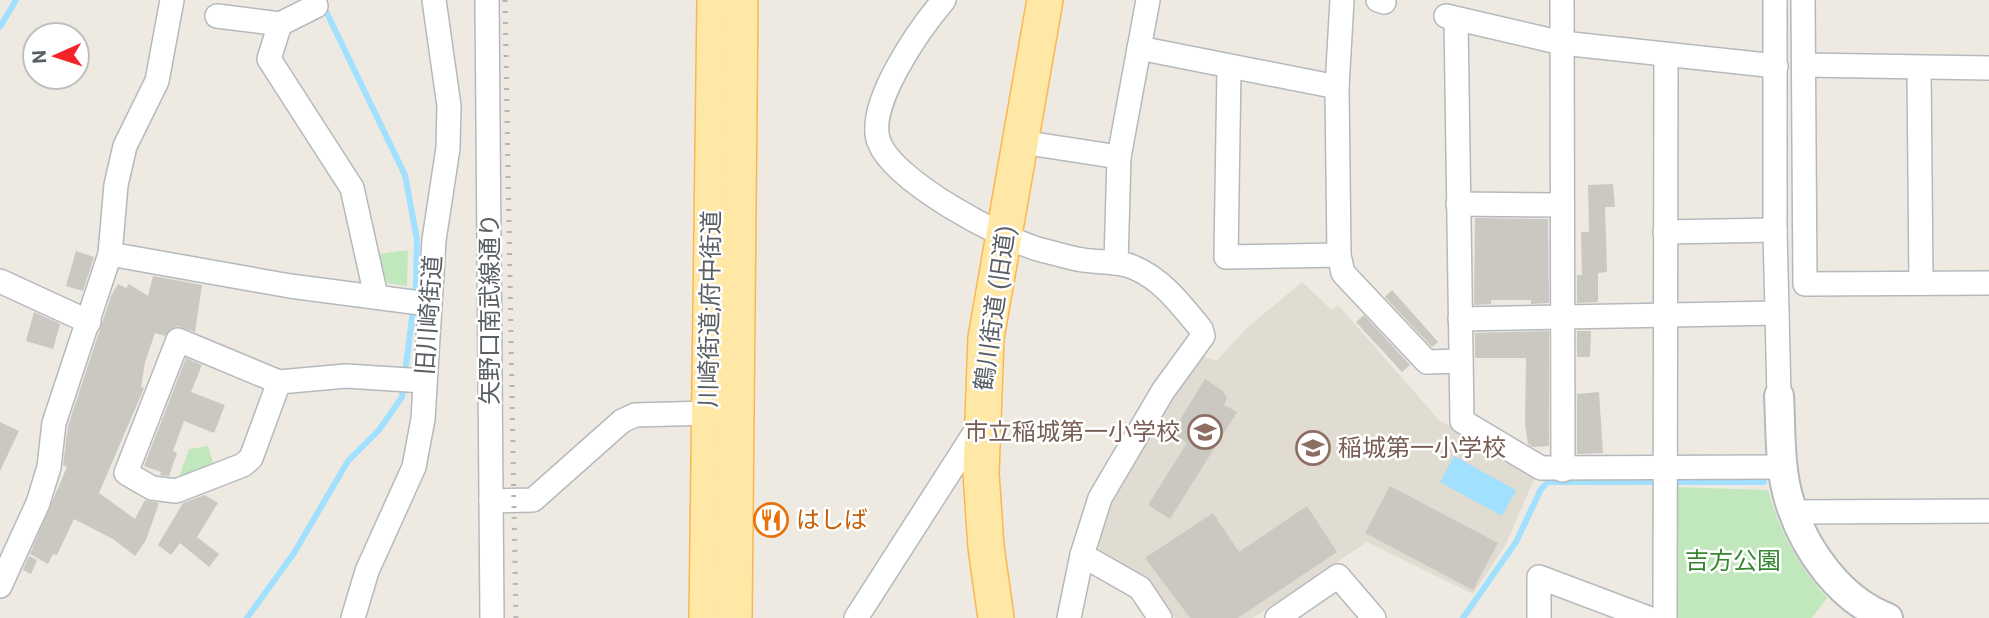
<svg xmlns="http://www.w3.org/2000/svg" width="1989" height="618" font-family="Roboto,'Noto Sans JP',sans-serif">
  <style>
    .education { fill: #e0dcd2 }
    .green { fill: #c1e8bc }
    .water { fill: #a1e0ff }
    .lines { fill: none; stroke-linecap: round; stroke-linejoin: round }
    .stream { stroke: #a1e0ff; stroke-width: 6 }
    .building { fill: #cbc7c1 }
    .minor-casing { stroke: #b5b9bd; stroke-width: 26 }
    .tertiary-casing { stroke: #b5b9bd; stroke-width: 32 }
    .primary-casing { stroke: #fab74f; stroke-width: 38 }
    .minor { stroke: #fff; stroke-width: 23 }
    .tertiary { stroke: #fff; stroke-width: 28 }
    .primary { stroke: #ffe7a6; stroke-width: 35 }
    .rail { stroke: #b3b4b5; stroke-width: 5; stroke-dasharray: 2 9; stroke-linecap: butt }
    .labels { text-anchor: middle; stroke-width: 5; stroke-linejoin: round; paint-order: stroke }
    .street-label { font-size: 24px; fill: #5a5f64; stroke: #fff }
    .education-label { font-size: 24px; fill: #785e54; stroke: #fff; text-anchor: end }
    .food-label { font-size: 24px; fill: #c56008; stroke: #fff; text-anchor: start }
    .park-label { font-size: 24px; fill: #35862f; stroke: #fff }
  </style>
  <rect width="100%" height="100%" fill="#eeeae2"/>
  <polygon class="education" points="1302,282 1332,310 1338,305 1439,420 1536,475 1506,544 1473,594 1367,542 1253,618 1175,618 1149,582 1104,556 1095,540 1108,502 1170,393 1202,356 1216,361 1248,327"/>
  <g class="green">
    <polygon points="408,250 407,286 387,283 379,254"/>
    <polygon points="208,446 214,466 178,480 189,449"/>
    <path d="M 1674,487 L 1768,490 C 1780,533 1798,564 1827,598 L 1812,618 L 1677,618 Z"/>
  </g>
  <polygon class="water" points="1454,456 1516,490 1502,516 1440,482"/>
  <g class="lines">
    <g class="stream">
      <polyline points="0,27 16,0"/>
      <polyline points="1671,482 1764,482"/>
      <polyline points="247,618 294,553 348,461 379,430 402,397 416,286 417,240 405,175 323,5"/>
      <polyline points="1463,618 1516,542 1541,489 1548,482 1652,482"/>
    </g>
  </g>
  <g class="building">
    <polygon points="1613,184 1615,207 1605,207 1607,272 1598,273 1598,302 1577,303 1577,275 1582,275 1581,232 1589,232 1588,185"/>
    <polygon points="1475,218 1548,219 1549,303 1531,304 1531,300 1491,300 1491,304 1474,305"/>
    <polygon points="76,251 94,257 83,291 66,286"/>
    <polygon points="153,276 202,285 195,332 177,326 165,336 155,333 145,362 141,387 144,388 99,493 135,519 145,500 159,503 146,540 135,556 113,539 74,519 57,555 53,554 48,564 30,554 67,467 63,465 68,426 111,296 118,284 126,288 129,284 148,296"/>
    <polygon points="1392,290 1438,342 1432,347 1385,297"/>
    <polygon points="34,312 60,324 53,349 26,341"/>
    <polygon points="1364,315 1410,365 1402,372 1356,322"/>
    <polygon points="1549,331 1549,446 1533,447 1528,444 1525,424 1526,358 1475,358 1475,333"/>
    <polygon points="1577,331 1591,331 1590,357 1577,357"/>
    <polygon points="186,358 202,365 191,392 225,405 214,433 184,421 173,451 177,453 169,476 160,475 161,472 144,466"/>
    <polygon points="1205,379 1223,391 1227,398 1224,405 1237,412 1170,519 1148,505 1187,443 1172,433"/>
    <polygon points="1599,392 1603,453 1577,454 1577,394"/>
    <polygon points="0,422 19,431 0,471"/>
    <polygon points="1390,486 1498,543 1473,590 1365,533"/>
    <polygon points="205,495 218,503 197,537 219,554 209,567 180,543 171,555 158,545 183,503"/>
    <polygon points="1307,506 1337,552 1238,618 1190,618 1145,558 1213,513 1239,552"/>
    <polygon points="29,556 37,560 31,574 23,570"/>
  </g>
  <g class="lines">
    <g class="minor-casing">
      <g id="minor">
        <polyline points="487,0 492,618"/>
        <path d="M 944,0 C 921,27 865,105 879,142 C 894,182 1002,239 1041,250 C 1055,253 1069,258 1083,260 C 1100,263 1119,260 1135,268 C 1163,280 1182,306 1201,329 L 1203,336 L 1163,391 L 1100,498 L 1082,555 L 1069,618"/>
        <polyline points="1342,0 1337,87 1339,255 1343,273 1427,362 1461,361"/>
        <polyline points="1378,0 1384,2"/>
        <polyline points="1562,0 1563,470"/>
        <polyline points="1775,0 1775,230 1779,396"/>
        <polyline points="1803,0 1805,284 1989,283"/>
        <polyline points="217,16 280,24 316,6"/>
        <polyline points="1446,16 1562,43 1776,66"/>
        <polyline points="1456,19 1462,421 1541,468 1783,467"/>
        <polyline points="280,24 269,59 352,188 376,296"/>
        <polyline points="1139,48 1337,87"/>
        <polyline points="1804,65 1989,68"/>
        <polyline points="1229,68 1226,257 1339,255"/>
        <polyline points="1919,68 1921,283"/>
        <polyline points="1021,142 1119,157"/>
        <polyline points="1458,204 1562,205"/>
        <polyline points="1665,232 1775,230"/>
        <polyline points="110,254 290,286 428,304"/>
        <polyline points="1116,263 1119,157 1148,0"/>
        <polyline points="0,281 89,322"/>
        <polyline points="1460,319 1777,313"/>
        <polyline points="279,382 251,458 243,465 176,491 152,488 126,473 178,340 279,382 346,376 424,381"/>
        <polyline points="491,501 533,500 622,421 635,415 709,413"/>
        <polyline points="1794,512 1989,511"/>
        <polyline points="1082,555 1140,588 1160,618"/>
        <polyline points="0,586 38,503 49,467 54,423 110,254 116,185 125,146 157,81 172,0"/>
        <polyline points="353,618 367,571 414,467 423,419 434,240 448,148 449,106 434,0"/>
        <polyline points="856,618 981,423"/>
        <polyline points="1277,618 1338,576 1374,618"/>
        <polyline points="1539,618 1539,577 1648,618"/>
        <polyline points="1665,618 1666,56"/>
      </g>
    </g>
    <g class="tertiary-casing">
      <path id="tertiary" d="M 1779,396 C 1781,431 1779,469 1790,503 C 1805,550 1840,600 1888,618"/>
    </g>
    <g class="primary-casing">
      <g id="primary">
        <polyline points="707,618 715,0"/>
        <polyline points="734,618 740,0"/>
        <polyline points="996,618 986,547 981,473 986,338 1045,0"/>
      </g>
    </g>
    <use href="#minor" class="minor"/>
    <use href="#tertiary" class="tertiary"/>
    <use href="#primary" class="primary"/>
    <polyline class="rail" points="505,0 516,618"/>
  </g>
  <defs>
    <g id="school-ring" transform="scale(1.75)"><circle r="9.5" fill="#fff" stroke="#8d6e63" stroke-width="1.5"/><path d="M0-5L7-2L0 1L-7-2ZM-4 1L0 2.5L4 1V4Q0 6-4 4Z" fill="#8d6e63"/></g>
    <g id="restaurant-ring" transform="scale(1.75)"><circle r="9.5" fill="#fff" stroke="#e8710a" stroke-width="1.5"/><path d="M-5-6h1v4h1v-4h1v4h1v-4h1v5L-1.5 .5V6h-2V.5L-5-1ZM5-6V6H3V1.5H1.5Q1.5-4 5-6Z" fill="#e8710a"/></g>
  </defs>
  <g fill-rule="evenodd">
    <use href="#school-ring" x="1205" y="432"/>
    <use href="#school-ring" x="1313" y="448"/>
    <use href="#restaurant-ring" x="771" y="520"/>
  </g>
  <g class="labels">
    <g class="street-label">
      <text transform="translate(995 308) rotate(-82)" y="8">鶴川街道 (旧道)</text>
      <text transform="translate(490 309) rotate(-90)" y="8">矢野口南武線通り</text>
      <text transform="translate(710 309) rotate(-89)" y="8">川崎街道;府中街道</text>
      <text transform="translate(429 315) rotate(-86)" y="8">旧川崎街道</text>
    </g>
    <g class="education-label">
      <text x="1180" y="440">市立稲城第一小学校</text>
      <text x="1338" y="456" text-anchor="start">稲城第一小学校</text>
    </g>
    <g class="food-label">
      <text x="796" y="528">はしば</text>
    </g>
    <g class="park-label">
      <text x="1733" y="569">吉方公園</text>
    </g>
  </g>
  <g transform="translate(56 56) rotate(267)"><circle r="33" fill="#ffffff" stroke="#bdbfc1" stroke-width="2"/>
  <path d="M0-5L12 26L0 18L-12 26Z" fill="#f42229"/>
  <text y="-10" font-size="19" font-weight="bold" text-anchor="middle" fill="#5a5f64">N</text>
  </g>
</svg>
